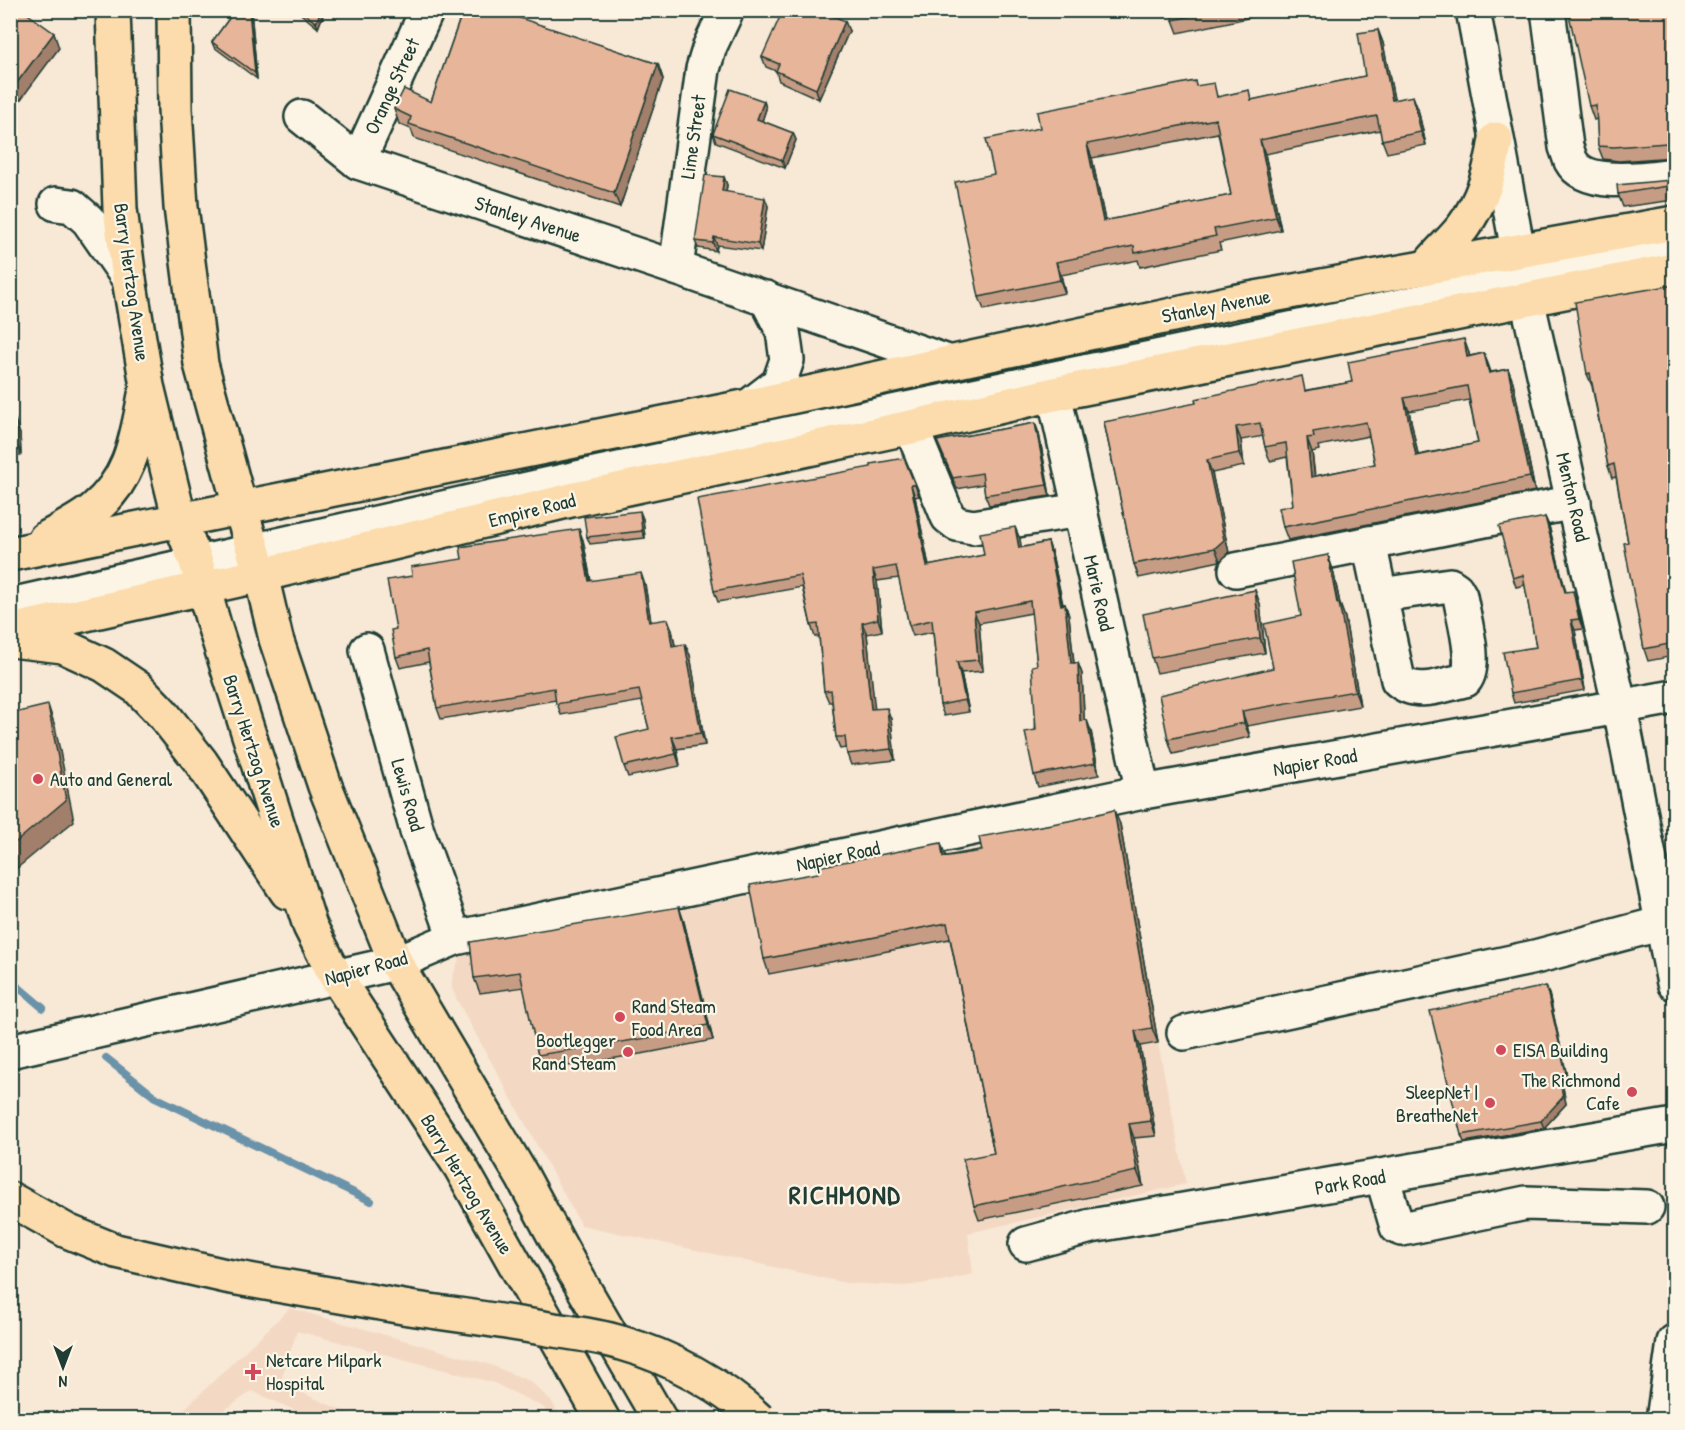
<svg xmlns="http://www.w3.org/2000/svg" width="1685" height="1430" font-family="'Patrick Hand',sans-serif">
  <style>
    .built { fill: #f3d9c4 }
    .lines { fill: none; stroke-linecap: round; stroke-linejoin: round }
    .stream { stroke: #6a93aa; stroke-width: 8 }
    .minor-casing { stroke: #1f3d34; stroke-width: 38 }
    .major-casing { stroke: #1f3d34; stroke-width: 38 }
    .minor { stroke: #fcf5e5; stroke-width: 33 }
    .major { stroke: #fcdcac; stroke-width: 33 }
    .major-bridge-casing { stroke: #1f3d34; stroke-width: 38; stroke-linecap: butt }
    .major-bridge { stroke: #fcdcac; stroke-width: 33 }
    .wall { fill: #c79c84; stroke: #1f3d34; stroke-width: 1.5; fill-rule: evenodd }
    .shaded-wall { fill: #a27f6b; stroke: #1f3d34; stroke-width: 1.5 }
    .building { fill: #e7b599; stroke: #1f3d34; stroke-width: 1.5; fill-rule: evenodd }
    .poi-dot { fill: #d1495b; stroke: #fcf5e5; stroke-width: 2 }
    .labels { text-anchor: middle; stroke-width: 4.5; stroke-linejoin: round; paint-order: stroke }
    .street-label { font-size: 20px; fill: #1f3d34; stroke: #fcf5e5 }
    .poi-label { font-size: 20px; fill: #1f3d34; stroke: #fcf5e5; text-anchor: start }
    .district-label { font-size: 26px; font-weight: bold; letter-spacing: 1.5px; fill: #1f3d34; stroke: #fcf5e5 }
  </style>
  <rect width="100%" height="100%" fill="#f8e8d6"/>
  <filter id="ink" filterUnits="userSpaceOnUse"><feTurbulence type="fractalNoise" baseFrequency=".0167" numOctaves="2"/><feDisplacementMap in="SourceGraphic" scale="12" xChannelSelector="R" yChannelSelector="G"/><feConvolveMatrix kernelMatrix="1 2 1 2 8 2 1 2 1" color-interpolation-filters="sRGB"/></filter>
  <g filter="url(#ink)">
    <g class="built">
      <polygon points="946,857 1158,1043 1186,1184 968,1233 973,1274 942,1281 905,1286 846,1283 581,1225 457,1000 452,988 452,978 460,956 479,946 745,897"/>
      <polygon points="290,1308 488,1364 530,1381 552,1402 561,1419 550,1419 543,1407 494,1383 297,1331 280,1383 361,1419 314,1419 252,1391 212,1419 174,1419"/>
    </g>
    <g class="lines">
      <g class="stream">
        <polyline points="10,980 43,1008"/>
        <polyline points="106,1058 155,1097 371,1201"/>
      </g>
      <g class="minor-casing">
        <g id="minor">
          <polyline points="1473,10 1527,299 1620,708 1674,983"/>
          <path d="M 1548,10 L 1566,147 C 1568,152 1569,157 1571,161 C 1586,189 1648,178 1674,175"/>
          <polyline points="302,117 358,162 676,268 948,362"/>
          <polyline points="358,162 427,10"/>
          <polyline points="56,204 72,206 88,220 129,279"/>
          <polyline points="676,268 703,69 710,46 727,10"/>
          <polyline points="1054,394 1143,792"/>
          <polyline points="749,406 779,383 787,360 783,331 766,298"/>
          <polyline points="911,427 948,517 957,524 973,527 1080,510"/>
          <path d="M 1369,543 L 1398,680 C 1417,697 1442,685 1465,680 C 1478,665 1463,615 1460,596 L 1456,589 L 1450,585 L 1380,595"/>
          <polyline points="1236,570 1574,502"/>
          <polyline points="10,605 599,473 1674,249"/>
          <polyline points="367,650 417,831 455,938"/>
          <polyline points="1184,1033 1535,957 1663,923"/>
          <polyline points="10,1051 396,963 455,938 1143,792 1674,697"/>
          <polyline points="1382,1176 1397,1227 1402,1229 1526,1203 1647,1207"/>
          <polyline points="1026,1244 1091,1226 1674,1125"/>
          <polyline points="1663,1420 1674,1342"/>
        </g>
      </g>
      <g class="major-casing">
        <g id="major">
          <polyline points="113,10 120,209 129,279 147,386 180,521 196,562 214,625 310,926 336,977 460,1166 603,1420"/>
          <polyline points="174,10 175,109 181,207 201,364 240,507 261,575 276,639 325,786 396,963 522,1176 570,1265 660,1420"/>
          <path d="M 1428,266 C 1439,252 1452,241 1463,227 C 1483,200 1491,171 1496,139"/>
          <path d="M 45,539 C 61,530 79,521 93,510 C 131,479 136,441 145,395"/>
          <polyline points="10,554 749,406 1233,302 1674,223"/>
          <polyline points="10,631 261,575 571,500 911,427 1054,394 1674,270"/>
          <polyline points="11,640 63,646 104,665 138,688 163,714 201,762 287,892"/>
          <polyline points="10,1199 67,1231 116,1251 226,1276 409,1308"/>
        </g>
      </g>
      <use href="#minor" class="minor"/>
      <use href="#major" class="major"/>
      <g class="major-bridge-casing">
        <path id="major-bridge" d="M 409,1308 C 457,1315 506,1321 554,1330 C 576,1333 599,1336 621,1343 C 671,1357 720,1384 759,1420"/>
      </g>
      <use href="#major-bridge" class="major-bridge"/>
    </g>
    <g class="wall">
      <polygon points="215,10 251,10 257,79 214,47 212,42 230,17"/>
      <polygon points="296,10 325,10 318,28"/>
      <polygon points="463,10 504,10 503,13 658,64 663,79 620,207 414,138 411,129 399,124 394,109 431,102"/>
      <polygon points="659,10 672,10 670,15"/>
      <polygon points="1171,10 1285,10 1178,33 1173,20"/>
      <polygon points="1674,10 1674,157 1619,161 1603,159 1598,146 1597,119 1594,120 1589,106"/>
      <path d="M 1378,30 L 1383,43 L 1394,100 L 1418,109 L 1426,145 L 1387,153 L 1382,140 L 1380,130 L 1265,154 L 1281,230 L 1219,243 L 1221,250 L 1140,267 L 1138,260 L 1061,275 L 1065,293 L 984,310 L 979,297 L 994,174 L 1040,128 L 1197,86 L 1219,97 L 1253,100 L 1365,76 ZM 1218,133 L 1231,195 L 1105,221 L 1092,158 Z"/>
      <polygon points="849,31 819,99 779,81 776,71 766,67 762,57"/>
      <polygon points="764,101 766,109 762,121 793,133 796,140 785,168 716,142 713,134"/>
      <polygon points="724,177 727,185 726,192 768,206 761,251 717,245 716,251 698,248 695,241"/>
      <polygon points="1674,179 1674,200 1623,207 1618,194"/>
      <polygon points="1674,285 1674,656 1648,661 1644,649 1628,542 1616,477 1612,478 1608,466 1592,386 1587,374"/>
      <path d="M 1469,353 L 1469,356 L 1484,353 L 1491,372 L 1508,369 L 1513,382 L 1535,491 L 1288,540 L 1283,527 L 1293,505 L 1287,457 L 1270,461 L 1265,447 L 1263,436 L 1241,440 L 1244,466 L 1212,473 L 1229,553 L 1220,561 L 1139,578 L 1134,564 L 1104,422 L 1307,390 L 1352,382 ZM 1469,400 L 1478,443 L 1418,455 L 1409,411 ZM 1369,436 L 1375,464 L 1315,476 L 1312,452 L 1319,450 L 1318,446 Z"/>
      <polygon points="10,420 20,434 21,455 10,455"/>
      <polygon points="1035,423 1039,434 1050,496 989,505 985,495 984,484 957,489 937,441"/>
      <polygon points="871,467 915,485 919,496 915,497 929,566 984,555 1020,539 1021,548 1048,542 1052,554 1063,604 1065,604 1069,616 1074,663 1078,663 1082,674 1084,720 1091,731 1099,775 1038,787 1034,775 1037,665 1032,613 979,623 983,671 961,673 969,712 944,716 940,705 933,632 913,636 909,625 899,578 877,581 882,631 867,634 874,709 891,719 895,760 851,765 847,754 846,748 840,749 836,737 832,702 829,702 824,691 819,636 815,637 811,625 802,587 718,602 714,591"/>
      <polygon points="1545,517 1549,526 1566,592 1576,601 1583,629 1575,630 1585,690 1514,703 1511,693 1536,647 1525,585 1516,587 1513,578"/>
      <polygon points="643,519 645,538 590,544 587,537"/>
      <polygon points="583,540 591,581 645,585 651,622 672,630 675,645 690,655 705,745 677,749 680,766 628,777 624,766 649,729 642,701 561,715 556,700 441,719 437,708 429,662 400,668 396,657 396,629 412,576"/>
      <polygon points="1328,555 1333,570 1340,604 1345,618 1360,706 1247,726 1250,737 1173,754 1168,739 1273,668 1301,616"/>
      <polygon points="1255,590 1260,604 1265,653 1157,673 1152,658"/>
      <polygon points="1120,824 1158,1043 1140,1046 1156,1136 1134,1138 1143,1186 979,1220 974,1206 994,1153 950,939 769,974 764,959 818,873 946,856"/>
      <polygon points="679,907 684,922 713,1040 652,1052 544,1070 538,1055 524,987 480,993 474,978"/>
      <polygon points="1549,994 1568,1081 1562,1082 1566,1104 1544,1128 1464,1142 1461,1135"/>
    </g>
    <g class="shaded-wall">
      <polygon points="249,10 251,10 257,79 255,73"/>
      <polygon points="321,10 325,10 318,28 316,23"/>
      <polygon points="845,21 849,31 819,99 816,89"/>
      <polygon points="1378,30 1383,43 1397,114 1392,100"/>
      <polygon points="54,33 59,48 10,114 10,92"/>
      <polygon points="658,64 663,79 620,207 614,193"/>
      <polygon points="1413,96 1418,109 1426,145 1421,132"/>
      <polygon points="764,101 766,109 760,127 757,119"/>
      <polygon points="793,133 796,140 785,168 782,160"/>
      <polygon points="1260,140 1265,154 1281,230 1276,217"/>
      <polygon points="1087,144 1092,158 1108,235 1103,221"/>
      <polygon points="724,177 727,185 725,199 722,191"/>
      <polygon points="765,198 768,206 761,251 758,244"/>
      <polygon points="714,237 717,245 716,251 713,243"/>
      <polygon points="1056,262 1061,275 1065,293 1060,280"/>
      <polygon points="1464,339 1469,353 1472,370 1467,357"/>
      <polygon points="1484,353 1489,367 1494,386 1489,373"/>
      <polygon points="1508,369 1513,382 1535,491 1530,477"/>
      <polygon points="1404,398 1409,411 1421,469 1416,456"/>
      <polygon points="15,419 20,434 21,455 16,440"/>
      <polygon points="1035,423 1039,434 1050,496 1047,485"/>
      <polygon points="1236,427 1241,440 1244,466 1239,453"/>
      <polygon points="1307,438 1312,452 1316,491 1311,477"/>
      <polygon points="1207,460 1212,473 1229,553 1220,561 1215,548"/>
      <polygon points="911,485 915,497 931,577 927,566"/>
      <polygon points="640,511 643,519 645,538 642,531"/>
      <polygon points="1545,517 1549,526 1568,602 1565,592"/>
      <polygon points="1015,527 1020,539 1023,559 1019,548"/>
      <polygon points="579,529 583,540 593,593 589,581"/>
      <polygon points="1048,542 1052,554 1065,616 1061,605"/>
      <polygon points="1328,555 1333,570 1340,604 1345,618 1360,706 1355,691"/>
      <polygon points="873,570 877,581 882,631 878,619"/>
      <polygon points="641,573 645,585 653,633 649,622"/>
      <polygon points="1255,590 1260,604 1265,653 1260,638"/>
      <polygon points="1573,591 1576,601 1583,629 1579,619"/>
      <polygon points="1065,604 1069,616 1075,675 1071,663"/>
      <polygon points="974,612 979,623 983,671 978,660"/>
      <polygon points="668,619 672,630 677,657 672,646"/>
      <polygon points="1571,620 1575,630 1585,690 1582,680"/>
      <polygon points="862,623 867,634 876,721 871,709"/>
      <polygon points="685,644 690,655 705,745 701,733"/>
      <polygon points="957,662 961,673 969,712 965,700"/>
      <polygon points="1078,663 1082,674 1085,732 1080,721"/>
      <polygon points="48,705 55,726 74,821 10,874 10,847"/>
      <polygon points="887,708 891,719 895,760 891,749"/>
      <polygon points="1242,711 1247,726 1250,737 1244,723"/>
      <polygon points="1087,720 1091,731 1099,775 1095,763"/>
      <polygon points="672,737 677,749 680,766 676,754"/>
      <polygon points="1114,810 1120,824 1158,1043 1152,1028"/>
      <polygon points="941,843 946,857 943,857"/>
      <polygon points="679,907 684,922 713,1040 708,1025"/>
      <polygon points="1546,986 1549,994 1568,1081 1566,1073"/>
      <polygon points="1135,1031 1140,1046 1156,1136 1151,1121"/>
      <polygon points="1559,1075 1562,1082 1566,1104 1544,1128 1541,1121"/>
      <polygon points="1129,1124 1134,1138 1143,1186 1137,1171"/>
    </g>
    <g class="building">
      <polygon points="10,10 22,10 54,33 10,92"/>
      <polygon points="226,10 249,10 255,73 212,42 233,13"/>
      <polygon points="301,10 321,10 316,23"/>
      <polygon points="463,10 496,10 658,64 614,193 409,124 411,117 394,109 404,89 431,102"/>
      <polygon points="783,10 819,10 845,21 816,89 776,71 779,64 762,57"/>
      <polygon points="1171,10 1219,10 1173,20"/>
      <polygon points="1568,10 1674,10 1674,144 1667,143 1614,147 1598,146 1596,105 1589,106"/>
      <path d="M 1378,30 L 1392,100 L 1413,96 L 1421,132 L 1382,140 L 1377,116 L 1260,140 L 1276,217 L 1214,229 L 1216,236 L 1135,253 L 1134,246 L 1056,262 L 1060,280 L 979,297 L 955,182 L 994,174 L 986,139 L 1040,128 L 1037,112 L 1195,81 L 1196,86 L 1214,83 L 1217,97 L 1249,90 L 1251,100 L 1365,76 L 1358,33 ZM 1216,119 L 1231,195 L 1103,221 L 1087,144 Z"/>
      <polygon points="730,89 764,101 757,119 793,133 782,160 713,134"/>
      <polygon points="705,175 724,177 722,191 765,198 758,244 714,237 713,243 695,241"/>
      <polygon points="1674,179 1674,185 1618,194 1617,185 1671,180"/>
      <polygon points="1674,285 1674,643 1644,649 1624,543 1628,542 1614,464 1608,466 1590,373 1587,374 1575,302"/>
      <path d="M 1464,339 L 1467,357 L 1484,353 L 1489,373 L 1508,369 L 1530,477 L 1283,527 L 1279,508 L 1293,505 L 1286,443 L 1265,447 L 1260,423 L 1236,427 L 1239,453 L 1207,460 L 1224,540 L 1215,548 L 1134,564 L 1104,422 L 1196,403 L 1195,399 L 1302,376 L 1305,391 L 1352,382 L 1348,362 ZM 1467,386 L 1478,443 L 1416,456 L 1404,398 ZM 1366,422 L 1375,464 L 1311,477 L 1307,438 L 1314,437 L 1313,432 Z"/>
      <polygon points="15,419 16,440 10,440 10,420"/>
      <polygon points="1035,423 1047,485 985,495 982,473 953,478 937,441"/>
      <polygon points="904,458 915,485 911,485 927,566 984,555 980,533 1015,527 1019,548 1048,542 1061,605 1065,604 1071,663 1078,663 1080,721 1087,720 1095,763 1034,775 1025,732 1036,730 1032,666 1037,665 1030,601 974,612 978,660 957,662 965,700 940,705 932,620 909,625 896,566 873,570 878,619 862,623 871,709 887,708 891,749 847,754 845,737 836,737 831,690 824,691 818,624 811,625 800,575 714,591 697,499 871,467 871,464"/>
      <polygon points="640,511 642,531 587,537 584,517"/>
      <polygon points="1545,517 1565,592 1573,591 1579,619 1571,620 1582,680 1511,693 1503,652 1536,647 1523,575 1513,578 1499,526"/>
      <polygon points="579,529 589,581 641,573 649,622 668,619 672,646 685,644 701,733 672,737 676,754 624,766 616,737 649,729 639,690 556,704 554,688 437,708 427,650 396,657 391,630 396,629 387,580 412,576 411,567 462,559 460,547"/>
      <polygon points="1328,555 1337,603 1339,603 1355,691 1242,711 1244,723 1168,739 1159,695 1273,668 1264,624 1301,616 1291,562"/>
      <polygon points="1255,590 1260,638 1152,658 1143,614"/>
      <polygon points="48,705 66,800 10,847 10,714"/>
      <polygon points="1114,810 1152,1028 1135,1031 1151,1121 1129,1124 1137,1171 974,1206 963,1159 994,1153 947,923 764,959 750,885 818,873 817,867 941,843 943,857 982,851 979,837 1074,820"/>
      <polygon points="679,907 708,1025 647,1038 538,1055 520,972 474,978 470,942"/>
      <polygon points="1546,986 1566,1073 1559,1075 1563,1097 1541,1121 1461,1135 1430,1011"/>
    </g>
  </g>
  <g class="poi-dot">
    <circle cx="38" cy="779" r="6"/>
    <circle cx="620" cy="1017" r="6"/>
    <circle cx="1501" cy="1050" r="6"/>
    <circle cx="628" cy="1052" r="6"/>
    <circle cx="1632" cy="1092" r="6"/>
    <circle cx="1490" cy="1103" r="6"/>
    <path d="M250 1363h6v6h6v6h-6v6h-6v-6h-6v-6h6z"/>
  </g>
  <g class="labels">
    <g class="street-label">
      <text transform="translate(392 86) rotate(-65)" y="7">Orange Street</text>
      <text transform="translate(693 137) rotate(-82)" y="7">Lime Street</text>
      <text transform="translate(528 219) rotate(18)" y="7">Stanley Avenue</text>
      <text transform="translate(132 282) rotate(82)" y="7">Barry Hertzog Avenue</text>
      <text transform="translate(1216 306) rotate(-11)" y="7">Stanley Avenue</text>
      <text transform="translate(1573 497) rotate(77)" y="7">Menton Road</text>
      <text transform="translate(532 510) rotate(-14)" y="7">Empire Road</text>
      <text transform="translate(1099 593) rotate(77)" y="7">Marie Road</text>
      <text transform="translate(254 751) rotate(72)" y="7">Barry Hertzog Avenue</text>
      <text transform="translate(1315 762) rotate(-10)" y="7">Napier Road</text>
      <text transform="translate(408 795) rotate(74)" y="7">Lewis Road</text>
      <text transform="translate(838 856) rotate(-12)" y="7">Napier Road</text>
      <text transform="translate(366 968) rotate(-15)" y="7">Napier Road</text>
      <text transform="translate(1350 1182) rotate(-10)" y="7">Park Road</text>
      <text transform="translate(467 1184) rotate(59)" y="7">Barry Hertzog Avenue</text>
    </g>
    <g class="poi-label">
      <text x="50" y="786">Auto and General</text>
      <text x="632" y="1013">Rand Steam<tspan x="632" dy="23">Food Area</tspan></text>
      <text x="616" y="1047" text-anchor="end">Bootlegger<tspan x="616" dy="23">Rand Steam</tspan></text>
      <text x="1513" y="1057">EISA Building</text>
      <text x="1620" y="1087" text-anchor="end">The Richmond<tspan x="1620" dy="23">Cafe</tspan></text>
      <text x="1478" y="1099" text-anchor="end">SleepNet |<tspan x="1478" dy="23">BreatheNet</tspan></text>
      <text x="266" y="1367">Netcare Milpark<tspan x="266" dy="23">Hospital</tspan></text>
    </g>
    <g class="district-label">
      <text x="845" y="1204">RICHMOND</text>
    </g>
  </g>
  <rect width="1685" height="1430" fill="none" stroke="#fcf5e5" stroke-width="36"/>
  <rect x="18" y="18" width="1649" height="1394" fill="none" stroke="#1f3d34" stroke-width="2" filter="url(#ink)"/>
  <g transform="translate(63 1367) rotate(180)" stroke="#fcf5e5" stroke-width="4.5" paint-order="stroke">
  <path d="M0-4.5L10 22L0 15L-10 22Z" fill="#1f3d34"/>
  <text y="-9" font-size="16" font-weight="bold" text-anchor="middle" fill="#1f3d34">N</text>
  </g>
</svg>
